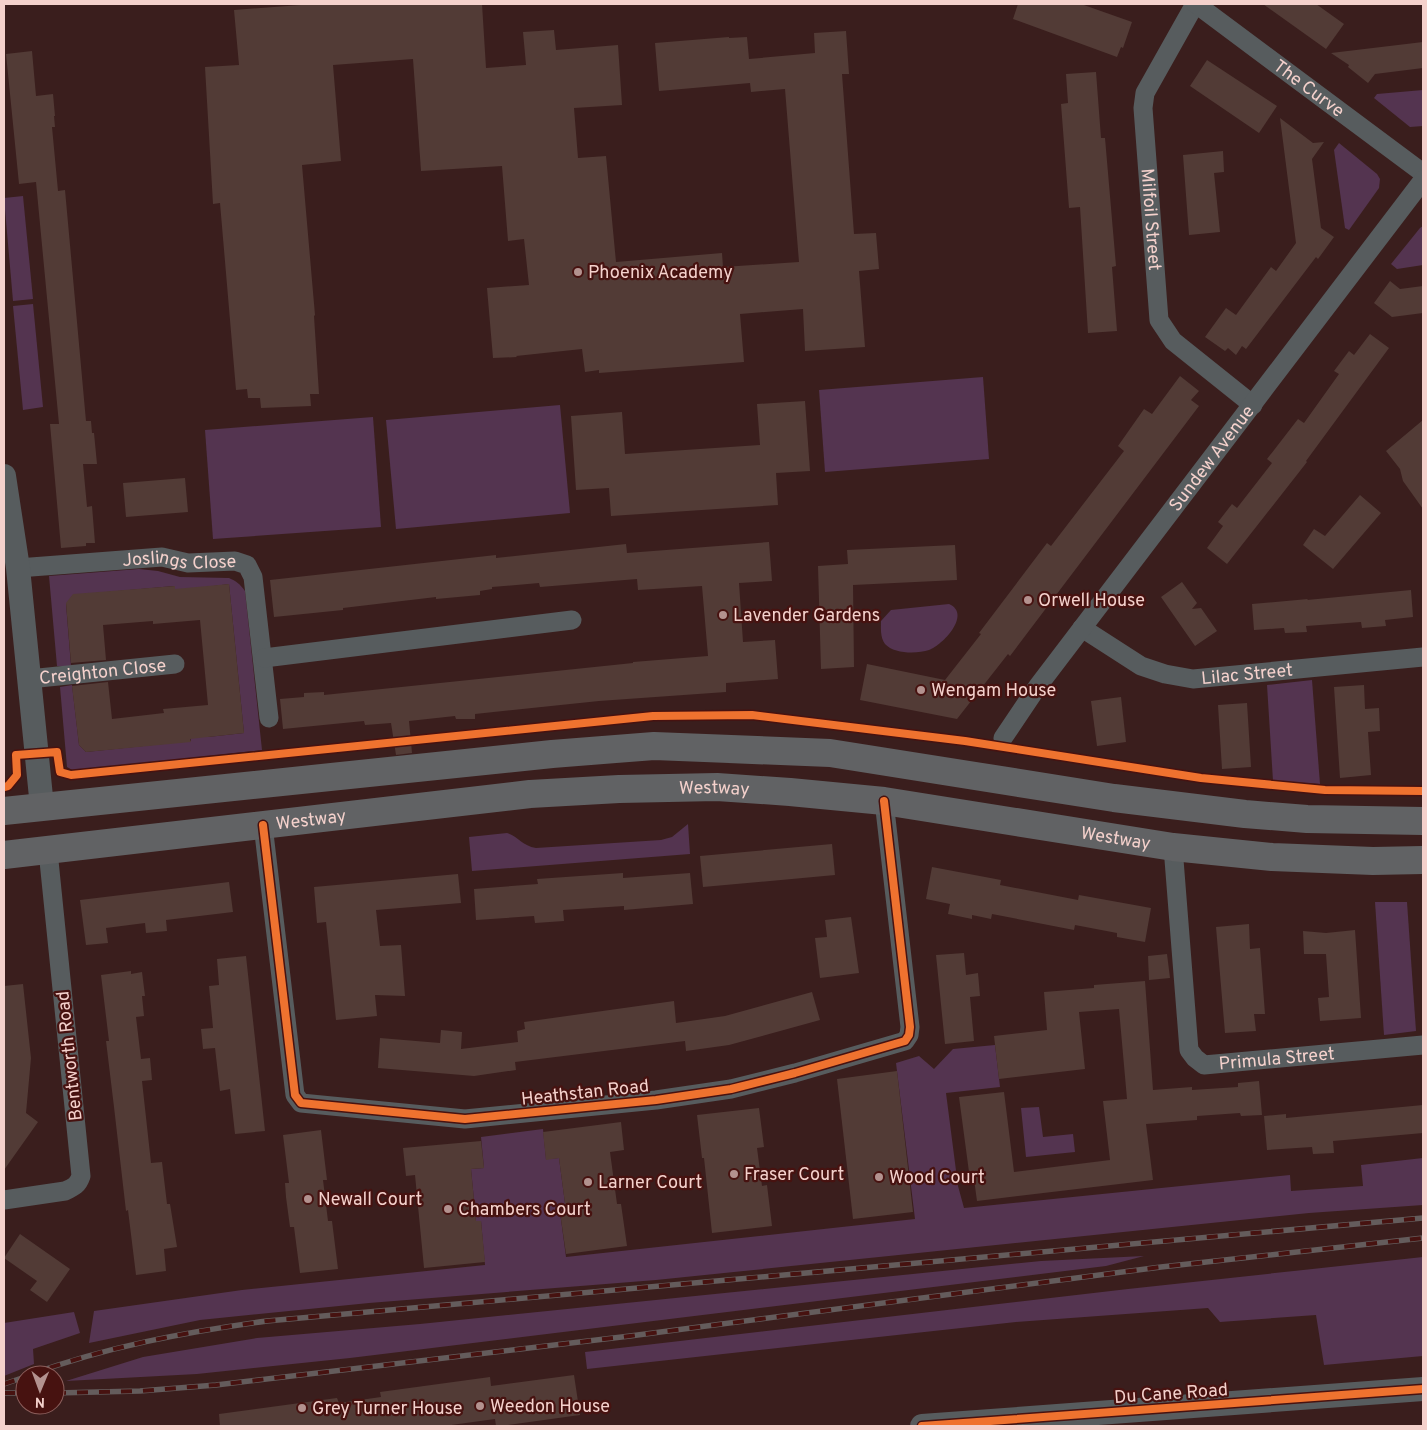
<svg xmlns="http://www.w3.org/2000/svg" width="1427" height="1430" font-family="Overpass,sans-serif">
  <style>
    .green { fill: #543450 }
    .building { fill: #523b36 }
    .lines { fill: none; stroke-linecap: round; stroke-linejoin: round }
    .minor { stroke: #575c5e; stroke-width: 19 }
    .tertiary { stroke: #575c5e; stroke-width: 24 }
    .trunk { stroke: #616264; stroke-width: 28 }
    .rail-casing { stroke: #645c5c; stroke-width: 5.5 }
    .rail { stroke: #471210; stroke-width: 4; stroke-dasharray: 11; stroke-linecap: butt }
    .cycleway-casing { stroke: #471210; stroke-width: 11 }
    .cycleway { stroke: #ef722f; stroke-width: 8 }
    .poi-dot { fill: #b3928f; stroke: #471210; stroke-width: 2 }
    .labels { text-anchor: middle; stroke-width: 4.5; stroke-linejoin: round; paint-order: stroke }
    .street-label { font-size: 18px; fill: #f4d1cc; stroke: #471210 }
    .poi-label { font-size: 18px; fill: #f4d1cc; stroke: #471210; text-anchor: start }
  </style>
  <rect width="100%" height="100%" fill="#3a1e1d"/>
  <g class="green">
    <polygon points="1423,90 1423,126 1410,127 1374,98 1377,94"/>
    <polygon points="1339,143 1377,174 1380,179 1379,188 1349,230 1345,228 1334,150"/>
    <polygon points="23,196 33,299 13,301 4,198"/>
    <polygon points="1423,226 1423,265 1397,269 1391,264 1420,228"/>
    <polygon points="33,304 43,407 23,410 13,306"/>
    <polygon points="983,377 989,459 825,472 819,390"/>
    <polygon points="560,405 570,513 396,529 386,420"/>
    <polygon points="373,417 381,527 213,539 205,430"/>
    <path d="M 139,569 L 158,571 L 180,577 L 229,578 C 236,581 240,584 245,591 L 262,750 L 74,771 L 67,767 L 60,687 L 72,685 L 79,745 L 86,752 L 191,741 L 190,736 L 208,737 L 244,733 L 229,584 L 175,591 L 174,586 L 73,595 L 66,604 L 71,666 L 57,666 L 49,576 Z"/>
    <path d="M 949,604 C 972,614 943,645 929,650 C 917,654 894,654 885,644 C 880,637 881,628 881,621 L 891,610 Z"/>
    <polygon points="1312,680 1320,784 1273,781 1267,685"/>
    <path d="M 688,824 L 690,854 L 472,871 L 469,837 L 507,833 C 519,837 522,846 536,848 L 661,840 L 672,837 Z"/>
    <polygon points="1375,902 1407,902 1416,1031 1384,1035"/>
    <polygon points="995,1045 1000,1087 946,1093 958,1186 964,1208 1290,1175 1291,1191 1363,1186 1361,1165 1423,1158 1423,1205 1309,1213 656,1280 369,1303 200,1320 89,1343 94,1311 242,1290 485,1265 481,1221 476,1221 471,1169 484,1168 481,1137 543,1129 546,1159 559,1158 566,1211 560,1212 566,1257 915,1219 896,1063 919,1056 934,1069 953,1049"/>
    <polygon points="1039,1107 1043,1137 1073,1134 1075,1152 1026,1157 1021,1108"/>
    <polygon points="1144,1256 1106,1266 350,1358 197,1374 66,1381 143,1357 257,1338 420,1324 1041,1261"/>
    <polygon points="1423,1257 1423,1356 1324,1365 1316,1315 1220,1322 1208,1308 1016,1322 587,1369 585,1352 1128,1289"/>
    <polygon points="74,1312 80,1333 33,1349 34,1364 4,1376 4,1323"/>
  </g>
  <g class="building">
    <polygon points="314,4 482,4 486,68 526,65 523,32 554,30 556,50 618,45 622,105 574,108 578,158 606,156 616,262 722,253 723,267 799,262 785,89 751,92 750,83 659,91 655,43 729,37 729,38 747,37 749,59 815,53 814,33 846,31 849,74 842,74 854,234 876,233 879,269 859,271 865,347 805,351 803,309 740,314 744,362 599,373 599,370 585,372 582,349 516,356 517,357 493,358 487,288 529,285 524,239 508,241 502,166 421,171 413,59 333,65 341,161 302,165 315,315 314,316 319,394 310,394 311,406 261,408 260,398 248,398 247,389 236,390 220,203 213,204 205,67 239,65 234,10"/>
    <polygon points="1018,4 1081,4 1132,22 1123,48 1121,47 1117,57 1013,19"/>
    <polygon points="1263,4 1316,4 1344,24 1326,49"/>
    <polygon points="1423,42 1423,68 1375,74 1368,83 1348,67 1349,65 1331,53"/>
    <polygon points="32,51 36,96 53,94 55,116 54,116 55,127 52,127 58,191 65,190 86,421 91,421 92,433 94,433 97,464 83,464 87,507 92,506 95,543 86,543 86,546 61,548 50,424 59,424 36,182 19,184 6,54"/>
    <polygon points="1207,60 1277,106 1259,133 1190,86"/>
    <polygon points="1096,72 1101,138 1105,138 1116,266 1112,267 1117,331 1088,333 1080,207 1069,208 1061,104 1068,103 1066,74"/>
    <polygon points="1280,118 1313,143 1324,142 1312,159 1321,228 1334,237 1318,259 1316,257 1246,349 1242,346 1236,355 1228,348 1225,351 1205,337 1226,308 1236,315 1271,267 1276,271 1296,243"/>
    <polygon points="1223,151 1224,172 1214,173 1220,232 1189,235 1183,155"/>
    <polygon points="1390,281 1400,289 1423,286 1423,313 1392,317 1374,303"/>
    <polygon points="1370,334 1389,348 1306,461 1307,462 1227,564 1207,548 1223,526 1218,522 1232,504 1237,508 1272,463 1267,459 1298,419 1304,423 1339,374 1334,371 1349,351 1354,355"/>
    <polygon points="1180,376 1199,391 1191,400 1199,406 1010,656 1008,654 957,719 860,700 867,664 945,680 981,634 979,633 1047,543 1051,546 1124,451 1118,446 1144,409 1152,414"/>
    <polygon points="805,401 810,471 776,473 778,505 611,516 609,488 576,490 571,416 622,412 625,454 760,445 757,404"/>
    <polygon points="1423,420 1423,509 1403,481 1400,469 1386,451"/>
    <polygon points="185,478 188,512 126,517 123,483"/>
    <polygon points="1360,495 1381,513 1333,569 1303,545 1314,529 1325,536"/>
    <polygon points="769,542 772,581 739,583 743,642 775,640 778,679 726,683 726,692 599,701 475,714 475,719 456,719 455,716 409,721 412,753 396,755 391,723 365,725 364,721 283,729 280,699 304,697 304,693 324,692 324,695 633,663 633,662 708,656 702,586 638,590 637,579 540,587 539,583 492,587 492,589 480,591 480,595 436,599 436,597 343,608 343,610 274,617 270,580 496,555 496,558 626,544 627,553"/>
    <polygon points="955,545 957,580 853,585 854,667 821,669 818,566 848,564 847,550"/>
    <polygon points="1182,582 1197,603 1192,609 1201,608 1217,631 1195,646 1161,597"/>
    <polygon points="229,584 244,733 190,739 191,742 86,752 79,745 72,686 108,682 112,719 164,713 163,709 208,705 200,620 153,624 153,621 103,625 106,660 71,663 66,603 73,594 175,586 175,589"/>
    <polygon points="1411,590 1413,617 1385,620 1386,626 1362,628 1361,622 1306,626 1307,632 1285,633 1284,628 1254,630 1252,604 1308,599 1307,600"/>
    <polygon points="1364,685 1365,709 1379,708 1380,731 1368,732 1371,775 1340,778 1334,687"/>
    <polygon points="1121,697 1126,742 1097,746 1091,701"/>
    <polygon points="1247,703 1251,767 1222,769 1218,705"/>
    <polygon points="832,844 835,875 703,887 700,856"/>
    <polygon points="932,867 1001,880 1000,885 1078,900 1079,895 1151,908 1145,942 1117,937 1117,933 1075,925 1074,930 992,914 991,919 972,915 972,919 948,914 950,904 926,899"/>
    <polygon points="623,873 623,878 690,873 693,904 624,910 624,906 563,910 564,921 535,923 534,916 476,920 474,889 538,884 537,879"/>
    <polygon points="458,874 461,903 376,910 380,946 401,945 405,996 375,995 377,1016 336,1020 326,922 317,923 314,887"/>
    <polygon points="229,882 233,912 166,920 167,931 146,933 145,923 106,928 108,943 86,945 80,900"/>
    <polygon points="851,917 859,973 820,978 815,938 827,937 825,920"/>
    <polygon points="1249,924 1250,949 1260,948 1265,1014 1254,1014 1256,1031 1225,1033 1216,927"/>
    <polygon points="1355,930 1361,1018 1320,1021 1318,998 1329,997 1326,954 1304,954 1303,931 1326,933"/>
    <polygon points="964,953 966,975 978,973 980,996 970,997 974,1041 945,1044 936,955"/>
    <polygon points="1167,954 1170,978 1149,980 1148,956"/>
    <polygon points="246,956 265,1131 235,1134 230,1089 220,1091 215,1048 203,1049 201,1029 213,1028 209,986 219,985 217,959"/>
    <polygon points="131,971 131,974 142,972 145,996 142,996 144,1016 136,1017 141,1059 150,1058 152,1080 142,1081 151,1163 162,1162 167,1204 170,1204 177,1247 164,1249 166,1271 136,1275 128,1210 126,1211 114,1107 106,1041 109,1041 101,975"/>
    <polygon points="1145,981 1153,1090 1192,1087 1192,1090 1238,1087 1238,1083 1259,1081 1262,1115 1241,1116 1240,1113 1197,1116 1197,1120 1146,1124 1153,1180 977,1201 973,1172 969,1172 959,1097 1004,1092 1014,1172 1110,1160 1103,1101 1127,1099 1119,1009 1079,1012 1085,1069 999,1079 994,1036 1047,1030 1044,992 1094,988 1094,985"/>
    <polygon points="23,984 31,1058 26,1113 38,1122 4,1170 4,1098 5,1081 4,1066 4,986"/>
    <polygon points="812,992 820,1020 729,1045 686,1051 685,1041 515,1062 516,1070 474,1076 378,1068 380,1038 440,1043 441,1030 462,1032 461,1049 518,1042 517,1031 525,1029 524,1022 674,1001 676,1023 725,1016"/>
    <polygon points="897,1071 913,1212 853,1219 837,1079"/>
    <polygon points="1423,1105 1423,1133 1333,1141 1334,1153 1313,1154 1312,1147 1267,1150 1264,1116 1286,1114 1286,1118"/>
    <polygon points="759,1108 764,1147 757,1148 762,1186 767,1185 772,1226 712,1233 704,1158 702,1158 697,1115"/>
    <polygon points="621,1122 624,1150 610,1152 617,1204 621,1204 627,1246 566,1254 560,1212 566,1211 559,1158 546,1160 543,1132"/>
    <polygon points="321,1130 327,1180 323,1180 328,1221 332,1221 338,1269 300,1273 294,1227 290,1227 286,1197 285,1183 289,1183 283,1135"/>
    <polygon points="481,1141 484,1168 471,1169 476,1221 481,1221 485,1262 424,1268 415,1175 406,1176 403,1148"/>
    <polygon points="20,1234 70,1269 47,1302 30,1290 37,1281 4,1258"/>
    <polygon points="574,1375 580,1415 500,1426 496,1426 495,1419 444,1426 220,1426 219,1414 337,1398 339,1403 381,1397 380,1392 490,1377 491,1386"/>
  </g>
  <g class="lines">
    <g class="minor">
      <path id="s1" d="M 1195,4 L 1145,93 L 1143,108 L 1159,320 L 1173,341 L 1253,405"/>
      <path id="s2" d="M 1196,4 L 1423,173"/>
      <path id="s3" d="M 18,568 L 162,557 L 188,563 L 235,561 L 247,565 L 253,577 L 269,718"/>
      <path id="s4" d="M 1082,628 L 1141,666 L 1165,674 L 1193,679 L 1423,657"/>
      <polyline points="264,658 572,620"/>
      <path id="s5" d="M 29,679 L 175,664"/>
      <path id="s6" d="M 1003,738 L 1038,686 L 1423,180"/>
      <polyline points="263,825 295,1095 301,1103 465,1119 656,1100 731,1089 795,1073 905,1041 909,1035 910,1027 884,801"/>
      <path id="s7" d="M 1173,847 L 1189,1050 L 1195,1058 L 1204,1065 L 1423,1045"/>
      <path d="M 4,1200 L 65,1191 C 74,1187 78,1185 81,1176 L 48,851"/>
    </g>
    <g class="tertiary">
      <polyline points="4,476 18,568 42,807"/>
      <polyline points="922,1426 1423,1389"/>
    </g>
    <g class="trunk">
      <polyline points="4,811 552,754 654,746 830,753 1114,798 1245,814 1307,819 1423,821"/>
      <path id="s8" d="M 4,855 L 530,794 L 619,789 L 717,787 L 790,792 L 884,801 L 1173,847 L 1272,857 L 1373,861 L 1423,860"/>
    </g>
    <g class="rail-casing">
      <g id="rail">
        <path d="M 29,1375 C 105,1347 186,1332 267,1321 L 1423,1218"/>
        <polyline points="4,1384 25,1377"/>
        <polyline points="4,1393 25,1393"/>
        <polyline points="55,1393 140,1391 216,1385 630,1336 1161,1267 1423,1238"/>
      </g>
    </g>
    <use href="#rail" class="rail"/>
    <g class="cycleway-casing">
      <g id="cycleway">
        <polyline points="4,787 8,786 17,775 16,755 57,752 60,772 71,775 653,716 752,715 965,741 1201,778 1325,790 1423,791"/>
        <polyline points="263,825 295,1095 301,1103 465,1119 656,1100 731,1089 795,1073 905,1041 909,1035 910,1027 884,801"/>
        <polyline points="922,1426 1423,1389"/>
      </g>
    </g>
    <use href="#cycleway" class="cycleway"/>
  </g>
  <g class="poi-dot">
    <circle cx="578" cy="272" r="5"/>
    <circle cx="1028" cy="600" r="5"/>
    <circle cx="723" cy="615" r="5"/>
    <circle cx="921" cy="690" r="5"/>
    <circle cx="734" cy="1174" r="5"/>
    <circle cx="879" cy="1177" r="5"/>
    <circle cx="588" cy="1182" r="5"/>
    <circle cx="308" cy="1199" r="5"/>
    <circle cx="448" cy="1209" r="5"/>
    <circle cx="480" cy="1406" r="5"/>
    <circle cx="302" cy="1408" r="5"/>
  </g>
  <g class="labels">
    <g class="street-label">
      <text dy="6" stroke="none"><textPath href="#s2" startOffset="141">The Curve</textPath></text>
      <text dy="6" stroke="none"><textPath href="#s1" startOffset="229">Milfoil Street</textPath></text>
      <text dy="6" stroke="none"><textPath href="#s6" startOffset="349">Sundew Avenue</textPath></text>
      <text dy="6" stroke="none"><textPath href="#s3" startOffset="162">Joslings Close</textPath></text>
      <text dy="6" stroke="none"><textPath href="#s5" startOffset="74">Creighton Close</textPath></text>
      <text dy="6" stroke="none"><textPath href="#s4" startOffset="178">Lilac Street</textPath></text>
      <text dy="6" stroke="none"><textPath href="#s8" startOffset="714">Westway</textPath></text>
      <text dy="6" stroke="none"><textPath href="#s8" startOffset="309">Westway</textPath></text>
      <text dy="6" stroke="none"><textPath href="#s8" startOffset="1119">Westway</textPath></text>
      <text transform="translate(69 1056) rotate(-96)" y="6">Bentworth Road</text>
      <text dy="6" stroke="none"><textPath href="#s7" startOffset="298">Primula Street</textPath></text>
      <text transform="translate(585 1092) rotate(-6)" y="6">Heathstan Road</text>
      <text transform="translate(1171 1393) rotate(-4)" y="6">Du Cane Road</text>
    </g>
    <g class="poi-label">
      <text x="588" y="278">Phoenix Academy</text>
      <text x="1038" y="606">Orwell House</text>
      <text x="733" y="621">Lavender Gardens</text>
      <text x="931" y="696">Wengam House</text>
      <text x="744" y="1180">Fraser Court</text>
      <text x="889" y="1183">Wood Court</text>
      <text x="598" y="1188">Larner Court</text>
      <text x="318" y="1205">Newall Court</text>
      <text x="458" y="1215">Chambers Court</text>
      <text x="490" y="1412">Weedon House</text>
      <text x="312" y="1414">Grey Turner House</text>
    </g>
  </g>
  <rect width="1427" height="1430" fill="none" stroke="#f4d1cc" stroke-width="10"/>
  <g transform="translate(40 1390) rotate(181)"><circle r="24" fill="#471210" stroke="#8c5e5b"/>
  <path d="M0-4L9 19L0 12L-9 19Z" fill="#b3928f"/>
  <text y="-8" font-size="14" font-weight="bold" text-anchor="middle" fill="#f4d1cc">N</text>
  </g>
</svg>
